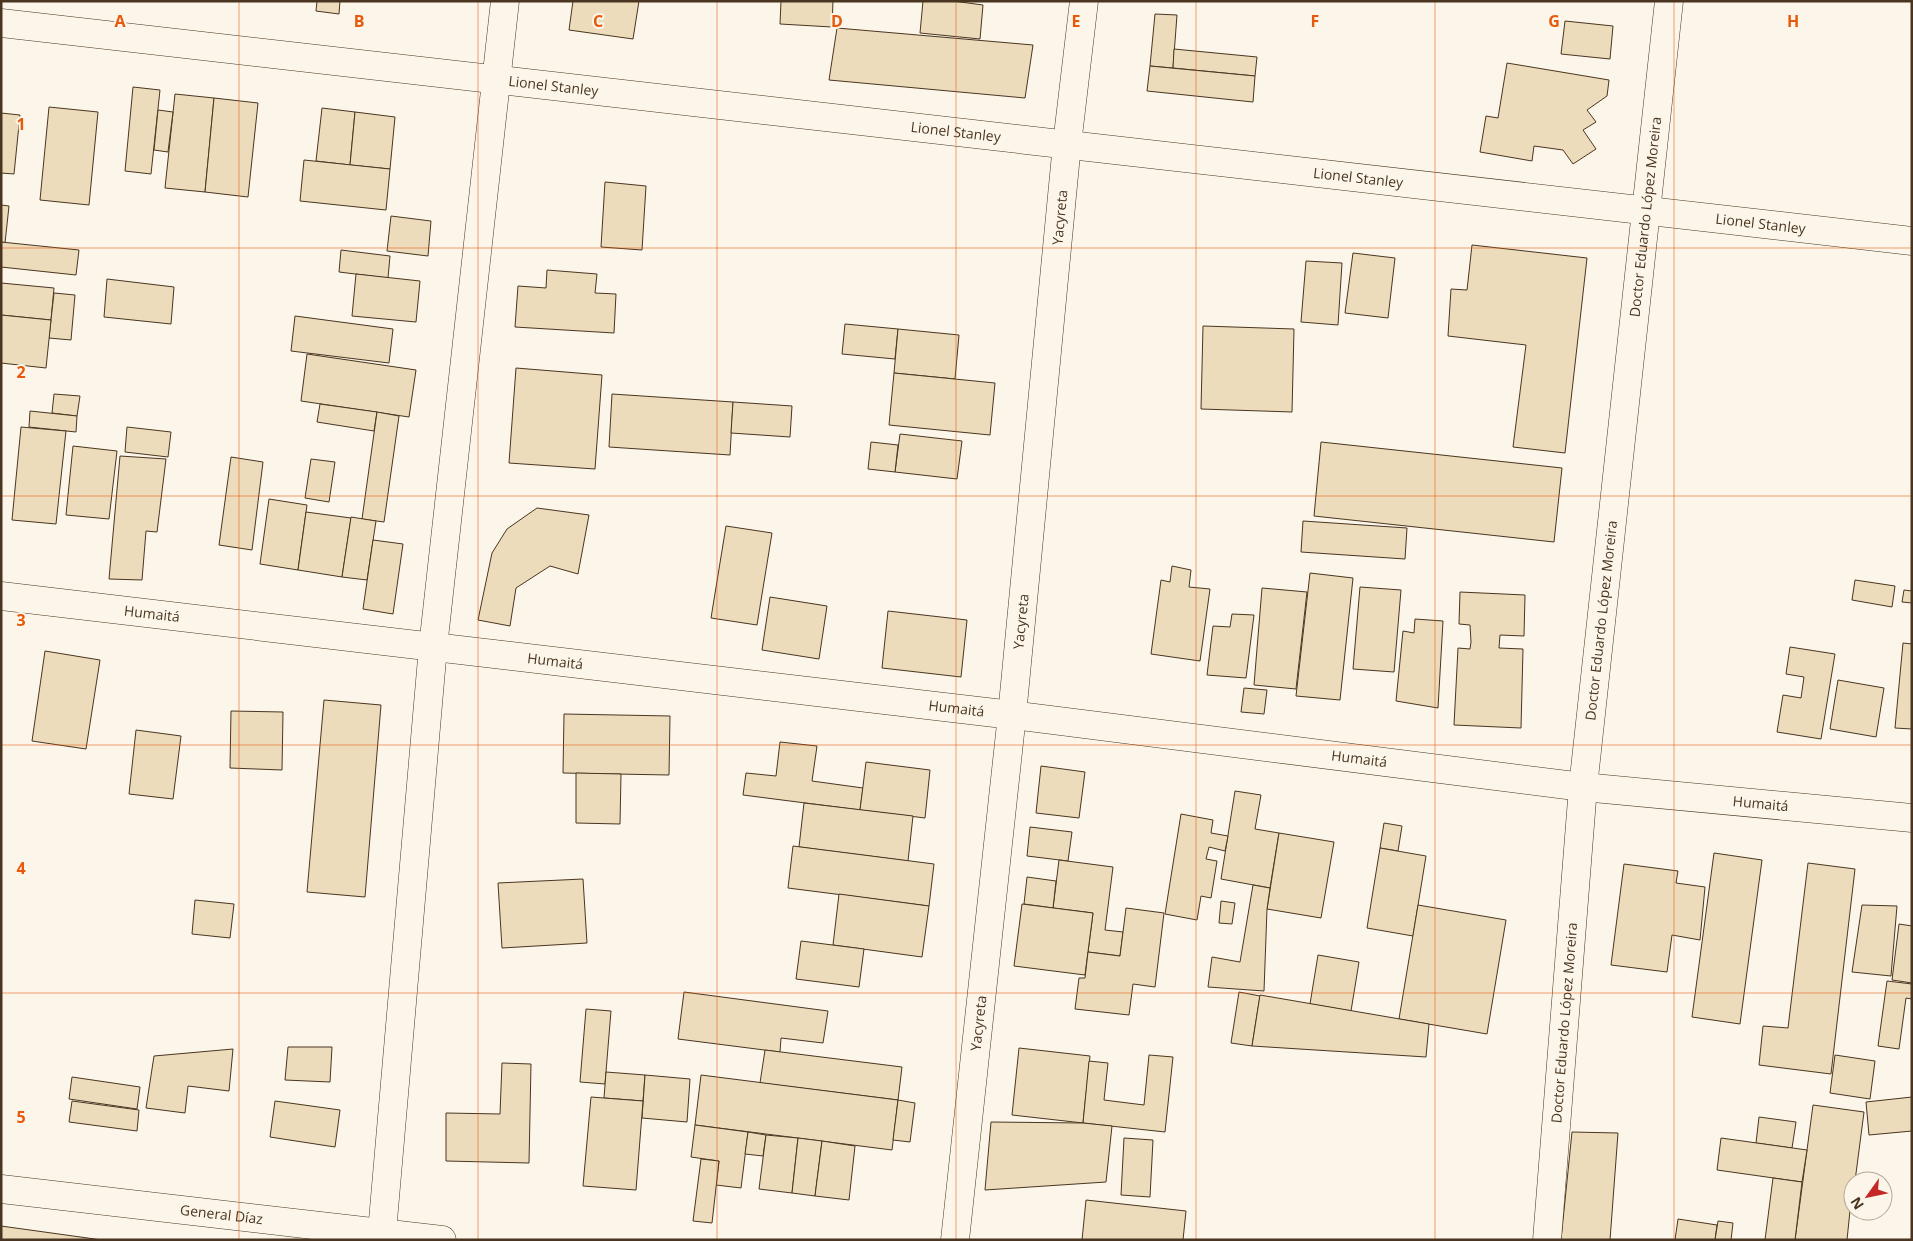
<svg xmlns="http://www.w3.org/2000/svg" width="1913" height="1241" font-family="'Open Sans',sans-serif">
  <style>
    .building { fill: #ecdcbc; stroke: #4a3520 }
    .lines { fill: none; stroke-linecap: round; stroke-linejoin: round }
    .minor-casing { stroke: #4a3520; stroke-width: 29 }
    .minor { stroke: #fbf6e9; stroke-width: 28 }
    .grid { fill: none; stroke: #e8590c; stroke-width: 1; stroke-opacity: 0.55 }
    .labels { text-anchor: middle; stroke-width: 4; stroke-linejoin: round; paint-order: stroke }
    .street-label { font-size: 14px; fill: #4a3520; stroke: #fbf6e9 }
    .grid-label { font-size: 16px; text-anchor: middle; font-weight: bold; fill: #e8590c; stroke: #fbf6e9; stroke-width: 4; stroke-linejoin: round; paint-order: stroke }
  </style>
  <rect width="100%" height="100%" fill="#fbf6e9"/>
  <g class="building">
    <polygon points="317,1 340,1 339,14 316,11"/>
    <polygon points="573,1 639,1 633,39 569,30"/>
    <polygon points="781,1 833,1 832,27 780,24"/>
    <polygon points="923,1 953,1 983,5 980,39 920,33"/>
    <polygon points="1155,14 1177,15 1173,68 1150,66"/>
    <polygon points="1565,21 1613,26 1610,59 1561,54"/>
    <polygon points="837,28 1033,45 1025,98 829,80"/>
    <polygon points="1174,49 1257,57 1255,76 1173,68"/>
    <polygon points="1507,63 1609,80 1607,96 1587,110 1596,122 1583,130 1596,149 1573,164 1563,150 1534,146 1532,161 1480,152 1486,116 1498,118"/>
    <polygon points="1150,66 1255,76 1253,102 1147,91"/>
    <polygon points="133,87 160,90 151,174 125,171"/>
    <polygon points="175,94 214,98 205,192 165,188"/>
    <polygon points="214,98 258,103 248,197 205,192"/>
    <polygon points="49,107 98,112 89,205 40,200"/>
    <polygon points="322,108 355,112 350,165 316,161"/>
    <polygon points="158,110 173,112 168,152 154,150"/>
    <polygon points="355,112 395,117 390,169 350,165"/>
    <polygon points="1,113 20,115 14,174 1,173"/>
    <polygon points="304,160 390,169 386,210 300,201"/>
    <polygon points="605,182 646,186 642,250 601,247"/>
    <polygon points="1,205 9,206 5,243 1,242"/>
    <polygon points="391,216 431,221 428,256 387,251"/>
    <polygon points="1,242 79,250 76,275 1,267"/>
    <polygon points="1472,245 1587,258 1565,453 1513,447 1526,345 1448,336 1451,289 1467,290"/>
    <polygon points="341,250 390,256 388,278 339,272"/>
    <polygon points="1353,253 1395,258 1388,318 1345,313"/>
    <polygon points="1306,261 1342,263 1338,325 1301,322"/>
    <polygon points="547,270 597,274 595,293 616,294 614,333 515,327 518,286 546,288"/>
    <polygon points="356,274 420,281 416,322 352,316"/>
    <polygon points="107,279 174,287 171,324 104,317"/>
    <polygon points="1,283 54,288 51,320 1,315"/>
    <polygon points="54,293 75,295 71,340 49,338"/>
    <polygon points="1,315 51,320 46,368 1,363"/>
    <polygon points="295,316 393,329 389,363 291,351"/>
    <polygon points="845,324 898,329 895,359 842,354"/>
    <polygon points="1203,326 1294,329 1292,412 1201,409"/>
    <polygon points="898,329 959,335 955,379 894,373"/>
    <polygon points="307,354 416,370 409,417 301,401"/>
    <polygon points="516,368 602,375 595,469 509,463"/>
    <polygon points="894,373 995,383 990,435 889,425"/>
    <polygon points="54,394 80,396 77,416 52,413"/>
    <polygon points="612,394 733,402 730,455 609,447"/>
    <polygon points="733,402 792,406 790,437 731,433"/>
    <polygon points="320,404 377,412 374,431 317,422"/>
    <polygon points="30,411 77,416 76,432 29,427"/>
    <polygon points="377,412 399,416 384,522 362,519"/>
    <polygon points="21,427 66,431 56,524 12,520"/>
    <polygon points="127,427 171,432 168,457 125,452"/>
    <polygon points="900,434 962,441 957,479 895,472"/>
    <polygon points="871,442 898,445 895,472 868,469"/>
    <polygon points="1321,442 1562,468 1554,542 1314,516"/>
    <polygon points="73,446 117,451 109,519 66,515"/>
    <polygon points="120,456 166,459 157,532 146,531 142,580 109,579"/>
    <polygon points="231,457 263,462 252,550 219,545"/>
    <polygon points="311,459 335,462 329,502 305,498"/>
    <polygon points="269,499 307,505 298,570 260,564"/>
    <polygon points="537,508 589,515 578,574 550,566 516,588 510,626 478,620 492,553 507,529"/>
    <polygon points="306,512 351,518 342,577 298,570"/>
    <polygon points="351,517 376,521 367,580 342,577"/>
    <polygon points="1303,521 1407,528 1405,559 1301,552"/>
    <polygon points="726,526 772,533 757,625 711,618"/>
    <polygon points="373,540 403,544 393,614 363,609"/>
    <polygon points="1172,566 1191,570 1189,587 1210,589 1200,661 1151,654 1161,580 1170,582"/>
    <polygon points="1310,573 1353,578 1340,700 1296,696"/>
    <polygon points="1855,580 1895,586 1892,607 1852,600"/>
    <polygon points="1360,587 1401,590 1394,672 1353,669"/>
    <polygon points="1262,588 1307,592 1296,689 1254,685"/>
    <polygon points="1904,590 1912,591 1912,603 1902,602"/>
    <polygon points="1460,592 1525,595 1524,636 1500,635 1499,648 1523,649 1521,728 1454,725 1458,648 1470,649 1471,642 1470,625 1459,624"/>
    <polygon points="770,597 827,606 819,659 762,650"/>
    <polygon points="888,611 967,620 961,677 882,668"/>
    <polygon points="1232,614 1254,615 1246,678 1207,675 1213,626 1230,627"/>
    <polygon points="1415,619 1443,621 1438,708 1396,701 1403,631 1414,633"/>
    <polygon points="1903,643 1912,644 1912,729 1895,728"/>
    <polygon points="1790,647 1835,654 1821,739 1777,732 1783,695 1801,698 1804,677 1786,674"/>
    <polygon points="45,651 100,660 86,749 32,741"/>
    <polygon points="1838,680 1884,688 1876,737 1830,729"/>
    <polygon points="1244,688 1267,690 1264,714 1241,712"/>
    <polygon points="324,700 381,705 365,897 307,892"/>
    <polygon points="231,711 283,712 282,770 230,768"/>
    <polygon points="564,714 670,716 669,775 563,773"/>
    <polygon points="136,730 181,736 173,799 129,794"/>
    <polygon points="780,742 817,746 812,781 863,788 860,810 743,795 746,773 776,776"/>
    <polygon points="866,762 930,770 925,818 860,810"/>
    <polygon points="1041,766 1085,772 1079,818 1036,813"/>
    <polygon points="576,773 621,774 620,824 576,823"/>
    <polygon points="1235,791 1261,795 1255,829 1279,833 1270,888 1221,879"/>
    <polygon points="804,803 913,816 908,861 799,847"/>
    <polygon points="1181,814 1213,820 1211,833 1228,836 1225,851 1209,847 1206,859 1217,861 1211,898 1201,896 1197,920 1165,914"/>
    <polygon points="1384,823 1402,826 1398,851 1380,848"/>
    <polygon points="1030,827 1072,832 1068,861 1027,856"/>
    <polygon points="1279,833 1334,842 1321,918 1267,909"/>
    <polygon points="793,846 934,864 929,906 788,888"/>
    <polygon points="1380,848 1426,856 1413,936 1367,928"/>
    <polygon points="1714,853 1762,860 1740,1024 1692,1017"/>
    <polygon points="1059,860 1113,867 1105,930 1123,932 1120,956 1088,952 1093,913 1053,908"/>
    <polygon points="1808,863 1855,869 1831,1074 1759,1065 1763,1026 1788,1028"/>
    <polygon points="1624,864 1678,871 1676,883 1705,887 1700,940 1672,935 1667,972 1611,965"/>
    <polygon points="1027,877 1056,881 1053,908 1024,904"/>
    <polygon points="583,879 587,943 502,948 498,883"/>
    <polygon points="1253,885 1270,888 1267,909 1264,991 1208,987 1212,957 1240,962"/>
    <polygon points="839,894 929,906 922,957 833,945"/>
    <polygon points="195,900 234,904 230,938 192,934"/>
    <polygon points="1221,901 1235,903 1232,924 1219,923"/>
    <polygon points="1022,904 1093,913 1085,975 1014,966"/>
    <polygon points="1418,905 1506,920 1487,1034 1399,1019"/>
    <polygon points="1862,905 1897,906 1891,976 1852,972"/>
    <polygon points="1126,908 1164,913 1155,987 1133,984 1129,1015 1075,1009 1079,978 1085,978 1088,952 1120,956"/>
    <polygon points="1899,924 1912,926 1912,983 1892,980"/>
    <polygon points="801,941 864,949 859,987 796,979"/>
    <polygon points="1318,955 1359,962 1351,1011 1310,1004"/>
    <polygon points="1887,981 1912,984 1912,999 1906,998 1899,1049 1878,1046"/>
    <polygon points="684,992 828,1011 823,1043 781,1038 780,1052 678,1039"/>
    <polygon points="1239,992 1260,996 1252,1046 1231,1043"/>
    <polygon points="1260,995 1429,1024 1426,1057 1252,1046"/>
    <polygon points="586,1009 611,1011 605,1084 580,1082"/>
    <polygon points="288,1047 332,1047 330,1082 285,1080"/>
    <polygon points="1019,1048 1090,1056 1083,1123 1012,1115"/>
    <polygon points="233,1049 229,1091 188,1086 185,1113 146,1108 154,1056"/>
    <polygon points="765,1050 902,1067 898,1100 760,1083"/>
    <polygon points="1149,1055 1173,1057 1165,1132 1083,1123 1089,1061 1108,1063 1104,1100 1144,1105"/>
    <polygon points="1835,1055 1875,1061 1870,1099 1830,1093"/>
    <polygon points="502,1063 531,1064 529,1163 446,1161 446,1113 500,1114"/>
    <polygon points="606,1072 645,1075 643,1101 604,1098"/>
    <polygon points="645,1075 690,1079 687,1122 642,1118"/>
    <polygon points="701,1075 898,1100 892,1150 695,1125"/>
    <polygon points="72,1077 140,1087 137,1109 69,1099"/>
    <polygon points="591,1097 643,1101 636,1190 583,1186"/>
    <polygon points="1912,1097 1912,1131 1869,1135 1866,1102"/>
    <polygon points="898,1100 915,1103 910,1142 893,1140"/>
    <polygon points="72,1101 139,1110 137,1131 69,1122"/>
    <polygon points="275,1101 340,1110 335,1147 270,1137"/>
    <polygon points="1813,1105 1864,1112 1855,1181 1853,1181 1847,1240 1795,1240"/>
    <polygon points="1759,1117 1796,1122 1792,1148 1756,1143"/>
    <polygon points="991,1122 1083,1123 1112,1126 1106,1182 985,1190"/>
    <polygon points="695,1125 748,1132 741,1188 716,1185 719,1161 691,1157"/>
    <polygon points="748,1132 766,1135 763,1156 745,1154"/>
    <polygon points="1572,1132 1618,1133 1610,1240 1561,1240"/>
    <polygon points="766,1135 798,1138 792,1193 759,1189"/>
    <polygon points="798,1138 822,1141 815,1196 792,1193"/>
    <polygon points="1124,1138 1153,1140 1150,1197 1121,1195"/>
    <polygon points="1721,1138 1807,1150 1802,1182 1717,1170"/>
    <polygon points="822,1141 855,1146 849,1200 815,1196"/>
    <polygon points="701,1159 719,1161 712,1223 693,1221"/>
    <polygon points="1773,1178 1802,1182 1795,1240 1765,1240"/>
    <polygon points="1086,1200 1186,1211 1183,1240 1082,1240"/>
    <polygon points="1678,1219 1717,1225 1715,1240 1675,1240"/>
    <polygon points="1718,1221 1733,1223 1731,1240 1715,1240"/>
    <polygon points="1,1226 102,1240 1,1240"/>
  </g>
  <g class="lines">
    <g class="minor-casing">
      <g id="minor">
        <path id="s1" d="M 1,23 L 1912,241"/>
        <path id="s2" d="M 1,596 L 1012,715 L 1583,787 L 1912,818"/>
        <path id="s3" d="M 1,1189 L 442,1240"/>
        <polyline points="382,1232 433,647 505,1"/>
        <path id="s4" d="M 955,1240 L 1012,715 L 1067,144 L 1084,1"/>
        <path id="s5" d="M 1547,1240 L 1583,787 L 1669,1"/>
      </g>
    </g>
    <use href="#minor" class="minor"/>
  </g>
  <path class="grid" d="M 239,1 L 239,1240M 478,1 L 478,1240M 717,1 L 717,1240M 956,1 L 956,1240M 1196,1 L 1196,1240M 1435,1 L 1435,1240M 1674,1 L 1674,1240M 1,248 L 1912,248M 1,496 L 1912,496M 1,745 L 1912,745M 1,993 L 1912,993"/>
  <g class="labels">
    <g class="street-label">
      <text dy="5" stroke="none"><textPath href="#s1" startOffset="556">Lionel Stanley</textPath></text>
      <text dy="5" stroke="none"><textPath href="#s1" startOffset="961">Lionel Stanley</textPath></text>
      <text dy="5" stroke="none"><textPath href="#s1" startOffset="1366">Lionel Stanley</textPath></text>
      <text dy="5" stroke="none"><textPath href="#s5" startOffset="1028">Doctor Eduardo López Moreira</textPath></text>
      <text dy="5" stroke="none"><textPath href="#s4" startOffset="1028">Yacyreta</textPath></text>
      <text dy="5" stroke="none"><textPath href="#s1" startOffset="1771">Lionel Stanley</textPath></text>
      <text dy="5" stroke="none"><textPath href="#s2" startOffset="152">Humaitá</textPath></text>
      <text dy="5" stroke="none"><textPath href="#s5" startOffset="622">Doctor Eduardo López Moreira</textPath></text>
      <text dy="5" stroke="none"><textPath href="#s4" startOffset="622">Yacyreta</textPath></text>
      <text dy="5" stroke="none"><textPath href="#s2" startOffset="558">Humaitá</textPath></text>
      <text dy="5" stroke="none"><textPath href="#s2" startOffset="962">Humaitá</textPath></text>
      <text dy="5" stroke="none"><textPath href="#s2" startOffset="1368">Humaitá</textPath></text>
      <text dy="5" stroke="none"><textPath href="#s2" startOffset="1772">Humaitá</textPath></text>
      <text dy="5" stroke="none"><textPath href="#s4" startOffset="218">Yacyreta</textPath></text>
      <text dy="5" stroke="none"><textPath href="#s5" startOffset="218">Doctor Eduardo López Moreira</textPath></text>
      <text dy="5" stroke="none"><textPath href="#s3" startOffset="222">General Díaz</textPath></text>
    </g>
  </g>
  <g class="grid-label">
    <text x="120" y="27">A</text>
    <text x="359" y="27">B</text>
    <text x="598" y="27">C</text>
    <text x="837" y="27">D</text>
    <text x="1076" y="27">E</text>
    <text x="1315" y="27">F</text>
    <text x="1554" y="27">G</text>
    <text x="1793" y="27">H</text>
    <text x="21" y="130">1</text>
    <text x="21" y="378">2</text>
    <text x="21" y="626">3</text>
    <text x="21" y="874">4</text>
    <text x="21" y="1123">5</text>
  </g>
  <rect width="1913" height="1241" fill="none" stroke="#4a3520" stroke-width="5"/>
  <g transform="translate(1868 1196) rotate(237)"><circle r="24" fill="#fbf6e9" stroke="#b4a999"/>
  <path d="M0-4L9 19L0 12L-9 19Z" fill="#c62828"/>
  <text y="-8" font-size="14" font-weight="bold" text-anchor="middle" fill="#4a3520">N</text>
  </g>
</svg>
